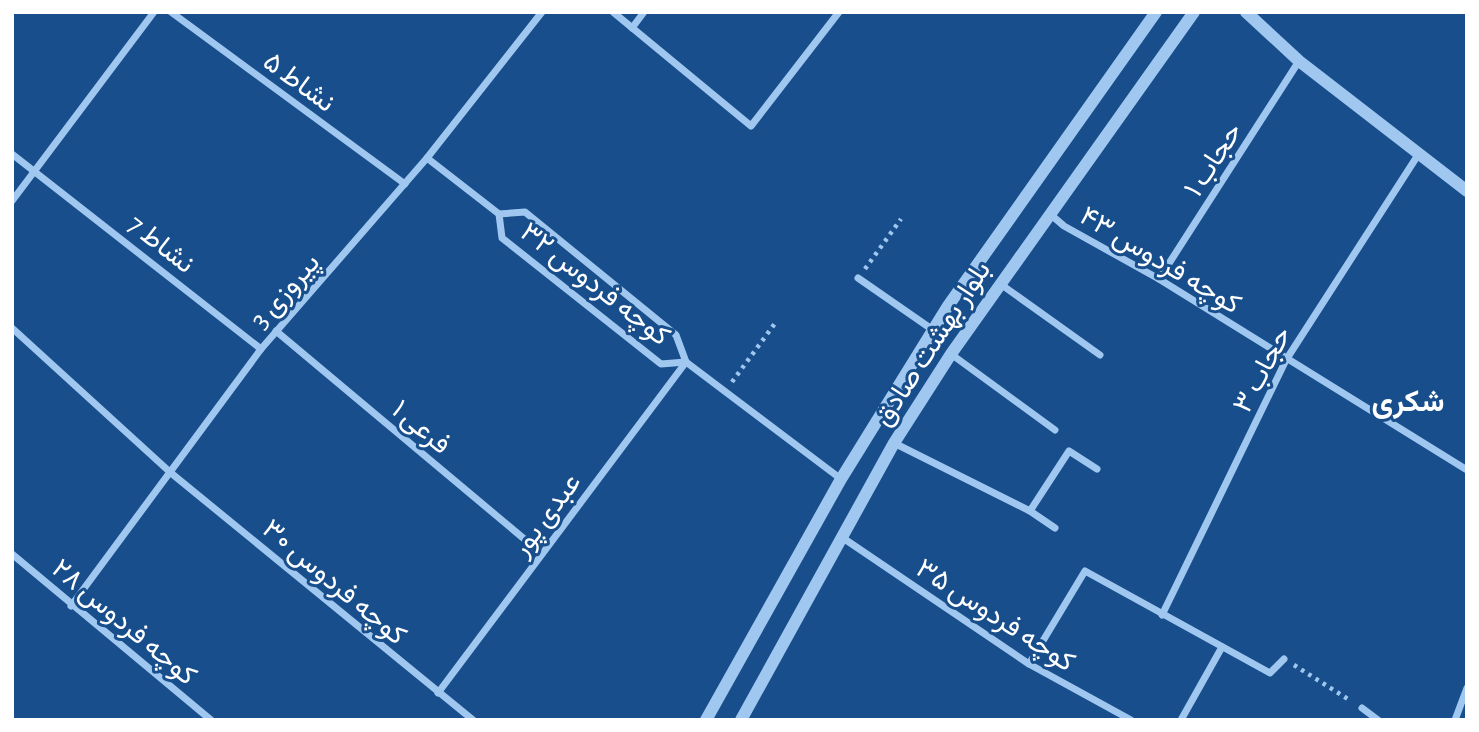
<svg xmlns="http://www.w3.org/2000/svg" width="1479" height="732" font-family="'Alegreya Sans',Vazirmatn,sans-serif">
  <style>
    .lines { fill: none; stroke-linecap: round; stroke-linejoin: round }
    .path { stroke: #a0c7ef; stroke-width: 4.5; stroke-dasharray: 3.5 5; stroke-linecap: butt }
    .minor { stroke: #a0c7ef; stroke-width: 7 }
    .tertiary { stroke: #a0c7ef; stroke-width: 12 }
    .labels { text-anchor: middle; stroke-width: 6; stroke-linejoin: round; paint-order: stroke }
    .street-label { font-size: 28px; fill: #fff; stroke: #174e8b }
    .neighbourhood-label { font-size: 30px; font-weight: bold; fill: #fff; stroke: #174e8b }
  </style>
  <rect width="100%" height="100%" fill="#174e8b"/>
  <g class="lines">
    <g class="path">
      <polyline points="865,269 901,219"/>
      <polyline points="732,382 776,322"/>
      <polyline points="1294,665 1351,701"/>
    </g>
    <g class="minor">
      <polyline points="171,12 405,184"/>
      <polyline points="613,12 751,126 839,12"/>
      <polyline points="632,28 644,12"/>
      <polyline points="12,154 261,349"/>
      <polyline points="427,158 499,214 525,212 676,335 686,362 841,479"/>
      <polyline points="12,201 154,12"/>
      <polyline points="499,214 502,238 661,364 686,362"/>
      <polyline points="1050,214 1064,226 1159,279 1467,470"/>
      <polyline points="858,278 933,330"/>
      <polyline points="1159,279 1299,61"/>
      <polyline points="999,283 1100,355"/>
      <polyline points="12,328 171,473 473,720"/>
      <polyline points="276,331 541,553"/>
      <polyline points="951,354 1055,430"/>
      <polyline points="894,443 1030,511 1055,528"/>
      <polyline points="1030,511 1069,451 1097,469"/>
      <polyline points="843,538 1029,664 1131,720"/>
      <polyline points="12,554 211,720"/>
      <polyline points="71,606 261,349 427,158 542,12"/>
      <polyline points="1162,615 1286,360 1418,155"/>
      <polyline points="1029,664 1085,571 1270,673 1284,659"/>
      <polyline points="438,693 686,362"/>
      <polyline points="1362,708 1378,720"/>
      <polyline points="1181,720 1222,647"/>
      <polyline points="1455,720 1467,688"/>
    </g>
    <g class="tertiary">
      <polyline points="1246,12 1299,61 1467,191"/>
      <polyline points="706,720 841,479 948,306 1156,12"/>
      <polyline points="741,720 894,443 951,354 1194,12"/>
    </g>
  </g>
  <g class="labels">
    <g class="street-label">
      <text transform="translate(300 81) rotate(36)" y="10">نشاط ۵</text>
      <text transform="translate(1212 159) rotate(-57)" y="10">حجاب ۱</text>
      <text transform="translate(162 243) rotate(38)" y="10">نشاط 7</text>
      <text transform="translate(1161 259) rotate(31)" y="10">کوچه فردوس ۴۳</text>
      <text transform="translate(596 283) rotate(38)" y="10">کوچه فردوس ۳۲</text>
      <text transform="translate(284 290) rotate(-49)" y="10">پیروزی 3</text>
      <text transform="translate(931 343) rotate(-57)" y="10">بلوار بهشت صادق</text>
      <text transform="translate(1261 369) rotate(-62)" y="10">حجاب ۳</text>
      <text transform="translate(422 426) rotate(40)" y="10">فرعی ۱</text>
      <text transform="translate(545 514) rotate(-53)" y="10">عبدی پور</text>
      <text transform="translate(335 581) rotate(40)" y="10">کوچه فردوس ۳۰</text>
      <text transform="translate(996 614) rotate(33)" y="10">کوچه فردوس ۳۵</text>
      <text transform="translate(125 621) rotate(40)" y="10">کوچه فردوس ۲۸</text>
    </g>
    <g class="neighbourhood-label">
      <text x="1408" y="411">شکری</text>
    </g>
  </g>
  <rect width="1479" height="732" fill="none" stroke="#ffffff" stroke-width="28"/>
</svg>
